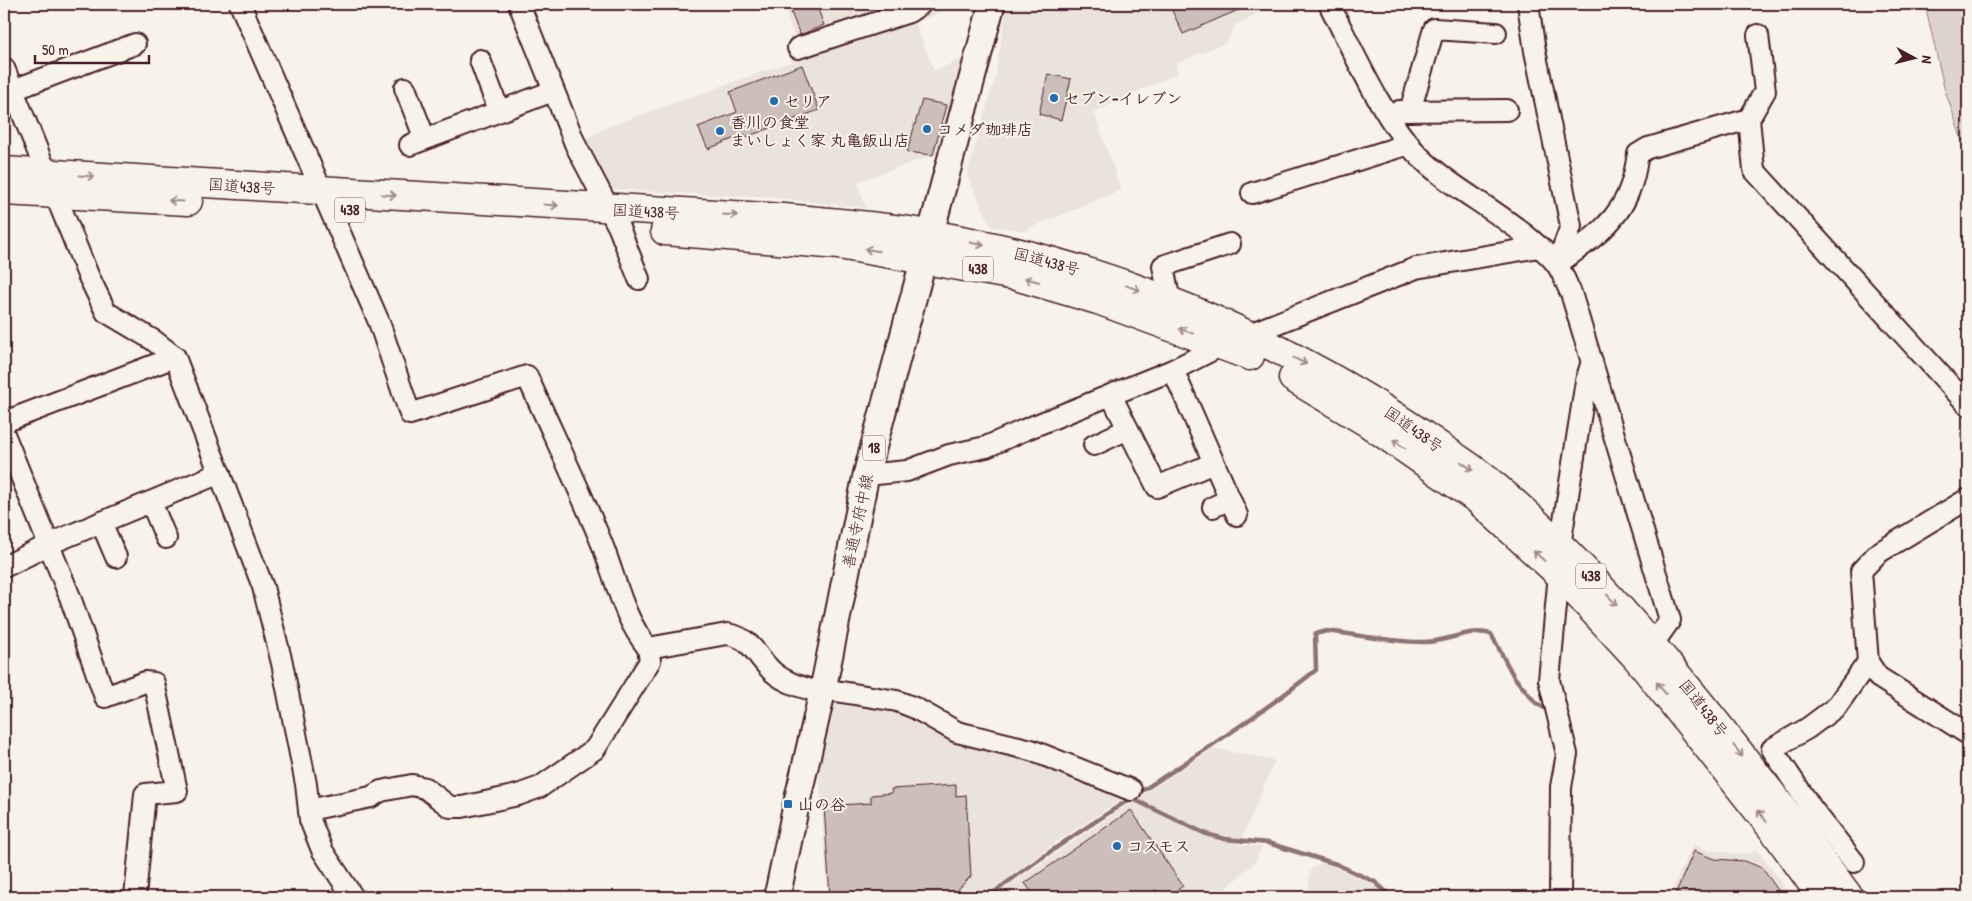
<svg xmlns="http://www.w3.org/2000/svg" width="1972" height="901" font-family="'Patrick Hand','Klee One',sans-serif">
  <style>
    .built { fill: #eae3da }
    .green { fill: #ded4cc; stroke: #947a7c }
    .lines { fill: none; stroke-linecap: round; stroke-linejoin: round }
    .stream { stroke: #8e7275; stroke-width: 4.5 }
    .building { fill: #ccbfb9; stroke: #4a1f2b }
    .minor-casing { stroke: #4a1f2b; stroke-width: 24 }
    .major-casing { stroke: #4a1f2b; stroke-width: 29 }
    .highway-casing { stroke: #4a1f2b; stroke-width: 31 }
    .minor { stroke: #f7f3e8; stroke-width: 20 }
    .major { stroke: #f7f3e8; stroke-width: 25 }
    .highway { stroke: #f7f3e8; stroke-width: 28 }
    .oneway { stroke: #a0898a }
    .poi-dot { fill: #1f6fb2; stroke: #f7f3e8; stroke-width: 2 }
    .labels { text-anchor: middle; stroke-width: 4; stroke-linejoin: round; paint-order: stroke }
    .shield { fill: #f7f3e8; stroke: #7e5f64; stroke-width: 1 }
    .shield-label { font-size: 15px; font-weight: bold; fill: #4a1f2b }
    .poi-label { font-size: 16px; font-weight: bold; fill: #4a1f2b; stroke: #f7f3e8; text-anchor: start }
    .street-label { font-size: 16px; fill: #4a1f2b; stroke: #f7f3e8 }
  </style>
  <rect width="100%" height="100%" fill="#f7f3e8"/>
  <filter id="ink" filterUnits="userSpaceOnUse"><feTurbulence type="fractalNoise" baseFrequency=".02" numOctaves="2"/><feDisplacementMap in="SourceGraphic" scale="10" xChannelSelector="R" yChannelSelector="G"/><feConvolveMatrix kernelMatrix="1 2 1 2 8 2 1 2 1" color-interpolation-filters="sRGB"/></filter>
  <g filter="url(#ink)">
    <g class="built">
      <polygon points="783,4 963,4 915,22 934,71 963,59 939,153 857,182 866,208 775,198 605,189 582,141 609,126 801,58"/>
      <polygon points="1007,4 1276,4 1235,25 1227,42 1175,64 1178,73 1094,112 1121,190 1023,231 991,226 967,175 995,78"/>
      <polygon points="830,699 888,708 964,744 1027,759 1050,768 1074,782 1123,798 1049,847 983,897 828,897 818,761"/>
      <polygon points="1214,748 1275,761 1241,840 1237,841 1237,844 1262,847 1255,862 1217,897 992,897 1131,802 1138,803 1142,800 1138,798"/>
      <polygon points="1693,845 1707,850 1740,854 1750,853 1757,849 1792,897 1669,897"/>
      <polygon points="1323,862 1382,889 1389,897 1307,897 1311,869"/>
    </g>
    <polygon class="green" points="1925,4 1968,4 1968,158 1944,87"/>
    <g class="lines">
      <g class="stream">
        <polyline points="1131,798 1206,834 1225,839 1268,843 1336,864 1375,882 1392,897"/>
        <path d="M 988,897 C 1093,816 1212,753 1316,670 L 1315,634 L 1327,631 C 1358,635 1391,642 1423,642 C 1447,643 1468,627 1491,634 L 1514,677 L 1536,703 L 1548,710"/>
      </g>
    </g>
    <g class="building">
      <polygon points="799,4 816,4 824,25 800,35 789,7"/>
      <polygon points="1169,4 1252,4 1183,34"/>
      <polygon points="802,65 819,110 746,137 745,134 708,149 698,127 737,112 730,92"/>
      <polygon points="1048,74 1071,79 1061,120 1039,114"/>
      <polygon points="922,100 946,105 933,155 907,152"/>
      <polygon points="956,785 956,796 966,795 971,876 951,897 830,897 824,806 871,803 871,795 892,793 891,789"/>
      <polygon points="1131,810 1183,886 1167,897 1161,897 1156,890 1145,897 1035,897 1025,883"/>
      <polygon points="1694,851 1714,859 1745,861 1762,868 1783,897 1674,897"/>
    </g>
    <g class="lines">
      <g class="minor-casing">
        <g id="minor">
          <path d="M 240,4 L 379,322 L 410,414 L 527,376 C 552,432 579,487 602,544 C 616,579 623,618 648,648 L 727,634 C 753,638 755,656 773,672 C 787,684 805,688 822,693"/>
          <polyline points="519,4 576,146 619,228 639,279"/>
          <path d="M 1329,4 C 1354,52 1382,119 1420,157 C 1455,191 1500,211 1536,244 C 1543,250 1552,257 1557,265 C 1563,273 1566,284 1571,293 L 1670,620 L 1653,644 L 1642,653"/>
          <polyline points="1528,4 1535,51 1571,226 1557,264"/>
          <polyline points="798,48 909,12 921,4"/>
          <polyline points="480,60 499,111"/>
          <polyline points="4,68 88,275 106,312 153,340 175,357 263,587 282,663 306,784 310,820 322,850 353,897"/>
          <polyline points="405,88 425,139"/>
          <polyline points="13,90 135,44"/>
          <polyline points="1399,111 1507,110"/>
          <polyline points="1410,111 1434,29 1496,33"/>
          <polyline points="1749,119 1754,170 1968,405"/>
          <polyline points="410,145 553,91"/>
          <polyline points="1252,193 1409,144"/>
          <path d="M 1557,264 C 1587,243 1620,222 1631,185 C 1635,175 1636,164 1638,154 L 1648,148 L 1749,119 L 1765,91 L 1758,35"/>
          <polyline points="1170,302 1163,266 1230,244"/>
          <polyline points="1173,370 1237,515"/>
          <polyline points="1111,395 1157,487 1214,463"/>
          <polyline points="4,422 175,357"/>
          <polyline points="4,434 70,597 105,697 145,682 154,683 177,791 145,794 135,897"/>
          <polyline points="1094,445 1128,429"/>
          <polyline points="866,475 907,471 949,455 986,447 1024,430 1173,370 1222,345 1416,268 1539,247"/>
          <polyline points="151,502 166,538"/>
          <polyline points="1968,504 1966,500 1878,553 1861,571 1868,662 1878,677 1968,734"/>
          <polyline points="1213,507 1230,499"/>
          <polyline points="101,522 116,557"/>
          <polyline points="1560,546 1586,381 1592,361"/>
          <polyline points="4,567 54,542 220,473"/>
          <polyline points="1559,574 1549,680 1567,754 1561,787 1560,897"/>
          <polyline points="823,689 897,701 915,708 957,732 1031,750 1131,790"/>
          <polyline points="309,810 371,797 381,791 412,785 425,788 450,807 462,807 518,795 540,787 595,749 650,661 648,648"/>
          <polyline points="1854,862 1813,810 1772,749 1808,728 1836,707 1868,662"/>
        </g>
      </g>
      <g class="major-casing">
        <polyline id="major" points="777,897 796,806 823,689 866,475 992,4"/>
      </g>
      <g class="highway-casing">
        <g id="highway">
          <path d="M 4,171 L 784,218 C 833,222 881,226 929,234 C 1108,264 1284,338 1432,441 C 1452,455 1473,468 1491,483 C 1577,554 1648,638 1717,724 C 1762,781 1806,838 1849,897"/>
          <polyline points="4,191 188,201"/>
          <polyline points="665,231 839,245 1016,276 1098,300 1250,356"/>
          <polyline points="1293,378 1368,423 1477,499 1559,574 1637,658 1778,836 1822,897"/>
        </g>
      </g>
      <use href="#minor" class="minor"/>
      <use href="#major" class="major"/>
      <use href="#highway" class="highway"/>
    </g>
    <defs><path id="oneway-shaft" d="M-6 0H5M1.5-3L5.5 0L1.5 3" fill="none" stroke-width="1.6" stroke-linecap="round" stroke-linejoin="round" transform="scale(1.25)"/></defs>
    <g class="oneway">
      <use href="#oneway-shaft" transform="translate(87 176) rotate(4)"/>
      <use href="#oneway-shaft" transform="translate(389 195) rotate(4)"/>
      <use href="#oneway-shaft" transform="translate(176 201) rotate(-177)"/>
      <use href="#oneway-shaft" transform="translate(551 205) rotate(4)"/>
      <use href="#oneway-shaft" transform="translate(730 215) rotate(3)"/>
      <use href="#oneway-shaft" transform="translate(977 244) rotate(12)"/>
      <use href="#oneway-shaft" transform="translate(872 250) rotate(-170)"/>
      <use href="#oneway-shaft" transform="translate(1032 280) rotate(-164)"/>
      <use href="#oneway-shaft" transform="translate(1133 288) rotate(20)"/>
      <use href="#oneway-shaft" transform="translate(1186 331) rotate(-159)"/>
      <use href="#oneway-shaft" transform="translate(1300 361) rotate(26)"/>
      <use href="#oneway-shaft" transform="translate(1399 444) rotate(-145)"/>
      <use href="#oneway-shaft" transform="translate(1467 466) rotate(35)"/>
      <use href="#oneway-shaft" transform="translate(1539 556) rotate(-138)"/>
      <use href="#oneway-shaft" transform="translate(1612 600) rotate(47)"/>
      <use href="#oneway-shaft" transform="translate(1661 688) rotate(-128)"/>
      <use href="#oneway-shaft" transform="translate(1738 751) rotate(52)"/>
      <use href="#oneway-shaft" transform="translate(1762 816) rotate(-128)"/>
    </g>
  </g>
  <g class="poi-dot">
    <circle cx="1054" cy="98" r="5"/>
    <circle cx="774" cy="101" r="5"/>
    <circle cx="927" cy="129" r="5"/>
    <circle cx="720" cy="131" r="5"/>
    <rect x="783" y="799" width="10" height="10" rx="2.5"/>
    <circle cx="1117" cy="846" r="5"/>
  </g>
  <g class="labels">
    <g class="shield">
      <rect x="335" y="197.5" width="30" height="25" rx="4"/>
      <rect x="963" y="256.5" width="30" height="25" rx="4"/>
      <rect x="863" y="435.5" width="22" height="25" rx="4"/>
      <rect x="1576" y="563.5" width="30" height="25" rx="4"/>
    </g>
    <g class="shield-label">
      <text x="350" y="215">438</text>
      <text x="978" y="274">438</text>
      <text x="874" y="453">18</text>
      <text x="1591" y="581">438</text>
    </g>
    <g class="poi-label">
      <text x="1064" y="104">セブン-イレブン</text>
      <text x="784" y="107">セリア</text>
      <text x="730" y="128">香川の食堂<tspan x="730" dy="18">まいしょく家 丸亀飯山店</tspan></text>
      <text x="937" y="135">コメダ珈琲店</text>
      <text x="798" y="810">山の谷</text>
      <text x="1127" y="852">コスモス</text>
    </g>
    <g class="street-label">
      <text transform="translate(242 186) rotate(4)" y="6">国道438号</text>
      <text transform="translate(646 211) rotate(3)" y="6">国道438号</text>
      <text transform="translate(1047 261) rotate(15)" y="6">国道438号</text>
      <text transform="translate(1414 429) rotate(35)" y="6">国道438号</text>
      <text transform="translate(857 521) rotate(-78)" y="6">善通寺府中線</text>
      <text transform="translate(1704 708) rotate(52)" y="6">国道438号</text>
    </g>
  </g>
  <rect width="1972" height="901" fill="none" stroke="#f7f3e8" stroke-width="20"/>
  <rect x="10" y="10" width="1952" height="881" fill="none" stroke="#4a1f2b" stroke-width="2" filter="url(#ink)"/>
  <g transform="translate(1914 58) rotate(97)" stroke="#f7f3e8" stroke-width="4" paint-order="stroke">
  <path d="M0-4L9 19L0 12L-9 19Z" fill="#4a1f2b"/>
  <text y="-8" font-size="14" font-weight="bold" text-anchor="middle" fill="#4a1f2b">N</text>
  </g>
  <path d="M35 55v8h114v-8" fill="none" stroke="#4a1f2b" stroke-width="2.5"/>
  <text x="42" y="55" font-size="15" fill="#4a1f2b" stroke="#f7f3e8" stroke-width="4" paint-order="stroke">50 m</text>
</svg>
